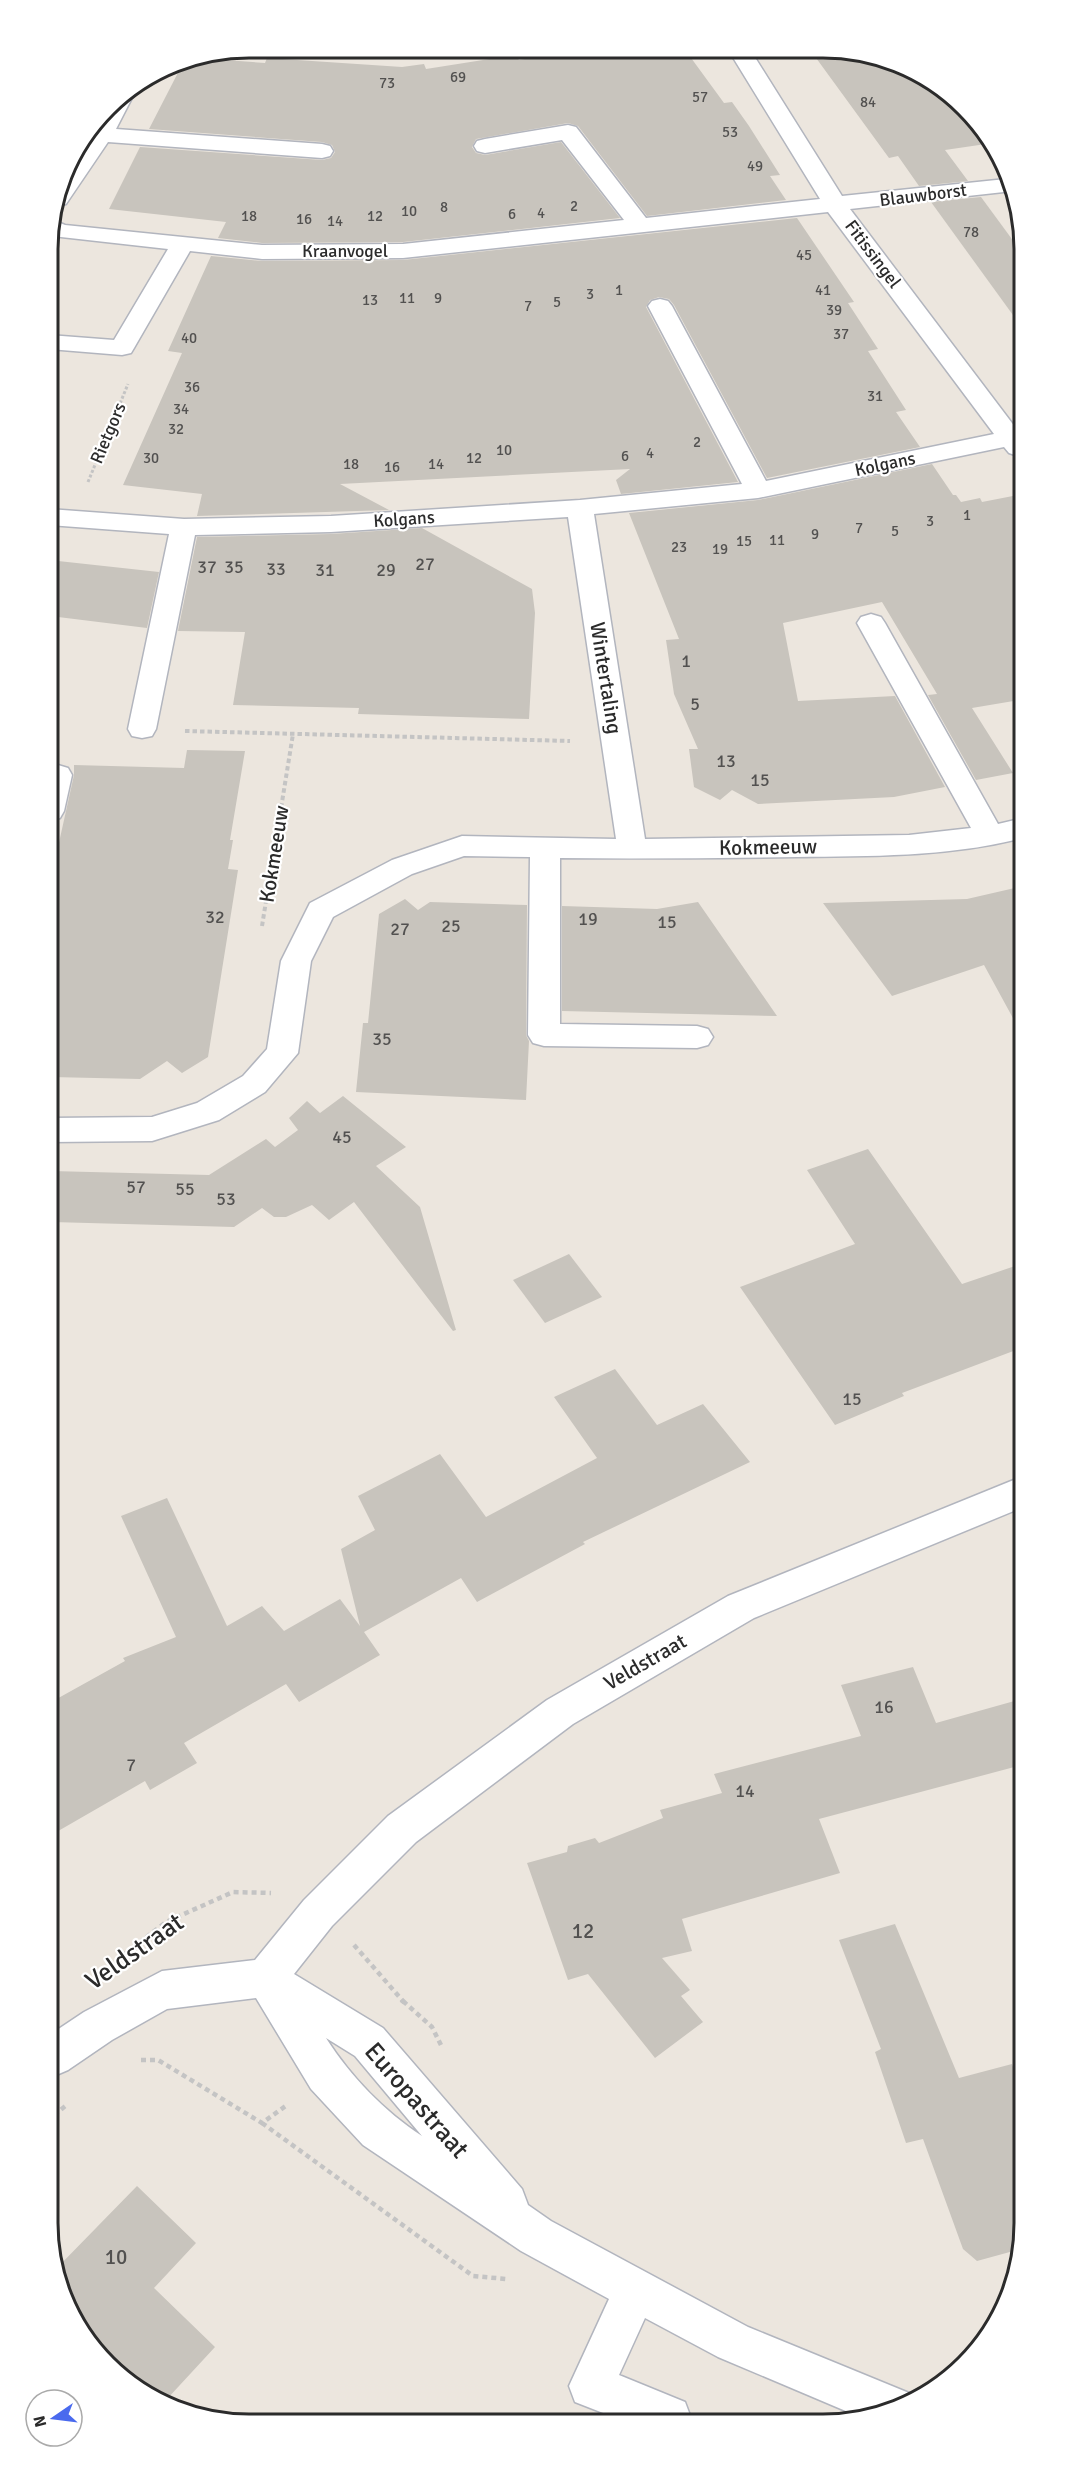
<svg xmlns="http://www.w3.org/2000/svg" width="1072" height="2472" font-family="Signika,sans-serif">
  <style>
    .building { fill: #c8c4bd }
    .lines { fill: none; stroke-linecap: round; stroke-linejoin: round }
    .minor-casing { stroke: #b2b5be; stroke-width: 3 }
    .path-far2 { stroke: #c4c4c4; stroke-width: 3; stroke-dasharray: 3 2; stroke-linecap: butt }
    .path-far1 { stroke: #c4c4c4; stroke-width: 4; stroke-dasharray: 4.5 3; stroke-linecap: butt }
    .path { stroke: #c4c4c4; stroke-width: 4.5; stroke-dasharray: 5 4; stroke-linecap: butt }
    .minor { fill: #fff; fill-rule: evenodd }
    .labels { text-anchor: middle; stroke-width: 4.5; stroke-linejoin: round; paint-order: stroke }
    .far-number-label { font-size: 15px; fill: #525150 }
    .far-street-label { font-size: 18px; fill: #2b2b2b; stroke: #fff }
    .number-label { font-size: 18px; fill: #525150 }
    .street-label { font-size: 21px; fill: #2b2b2b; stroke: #fff }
    .near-number-label { font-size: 21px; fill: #525150 }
    .near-street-label { font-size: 26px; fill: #2b2b2b; stroke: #fff }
    .rim { fill: none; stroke: #2b2b2b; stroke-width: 3 }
  </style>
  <rect width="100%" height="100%" fill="#ece6de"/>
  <g class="building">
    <polygon points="578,50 686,51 724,103 732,102 749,126 780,175 770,176 786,200 647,216 578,126 568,123 476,139 472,147 476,153 485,155 561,142 620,218 403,242 262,243 218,238 226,222 109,209 140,147 322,160 331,158 335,152 332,145 322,142 149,129 184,61 197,58 265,63 267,58 402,67 424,64 426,69 515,55 519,60"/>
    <polygon points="811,51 861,52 912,69 965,107 986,144 945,150 968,181 919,186 898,156 889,158"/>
    <polygon points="981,197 1017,246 1018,322 931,202"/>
    <polygon points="797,218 854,302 848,303 878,349 868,351 906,410 896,412 920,447 767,478 674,305 669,299 659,297 650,300 646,307 738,482 621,494 616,480 630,469 340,484 389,510 197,516 202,494 123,485 182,353 168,351 211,256 262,261 403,260"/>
    <polygon points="932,464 953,495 956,495 961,502 980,498 982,502 1018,495 1019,700 972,708 1013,773 976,780 928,695 937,694 882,602 783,623 798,701 895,696 945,787 894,797 758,804 732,790 720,800 694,787 689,749 698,749 674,694 666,640 679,639 629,513 758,500"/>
    <polygon points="422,528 532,589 535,613 529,719 358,714 359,708 233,705 245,632 178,631 197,537 331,534"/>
    <polygon points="49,560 159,572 147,628 50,616"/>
    <polygon points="187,750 245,751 230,840 233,840 228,869 238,870 208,1057 182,1073 167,1061 140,1079 51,1077 50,883 74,775 74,765 184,768"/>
    <polygon points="1019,887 1020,1031 984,965 892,996 823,903 967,899"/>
    <polygon points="405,899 418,910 430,902 527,905 526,1035 529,1041 526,1100 356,1092 363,1023 368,1023 379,914"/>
    <polygon points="698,902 777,1016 562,1011 562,906 657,909"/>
    <polygon points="343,1096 406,1147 376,1166 420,1207 456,1330 453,1331 354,1202 329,1220 312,1205 286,1217 274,1217 262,1208 234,1227 52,1222 51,1171 209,1175 266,1139 275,1147 298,1130 289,1118 307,1101 320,1113"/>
    <polygon points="868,1149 962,1284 1021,1264 1021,1348 902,1393 904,1396 835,1425 740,1287 855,1244 807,1170"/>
    <polygon points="569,1254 602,1297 545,1323 513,1280"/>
    <polygon points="615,1369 657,1425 703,1404 750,1462 583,1542 585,1544 477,1602 461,1578 364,1632 380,1655 299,1702 286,1684 184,1743 197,1763 150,1790 145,1781 53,1834 53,1701 125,1661 123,1658 176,1637 121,1516 167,1498 227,1626 262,1606 284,1631 340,1599 360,1626 341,1549 375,1530 358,1496 440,1454 486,1517 597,1458 554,1397"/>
    <polygon points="913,1667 936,1723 1022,1699 1022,1765 819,1819 840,1873 682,1919 692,1951 662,1958 690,1990 681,1996 703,2022 655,2058 588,1974 568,1980 527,1863 567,1852 568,1846 595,1838 599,1843 663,1818 660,1810 722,1793 714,1774 861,1736 841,1685"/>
    <polygon points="895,1924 959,2078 1012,2064 1023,2095 1024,2235 1021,2249 977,2261 963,2249 923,2139 906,2143 875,2052 881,2049 839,1940"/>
    <polygon points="137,2186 196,2243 154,2288 215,2347 167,2399 119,2375 109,2365 75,2324 55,2274 55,2270"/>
  </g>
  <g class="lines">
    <g class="minor-casing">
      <g id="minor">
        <path d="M 729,51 L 751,51 L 842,196 L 1006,179 L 1013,191 L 850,209 L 1018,431 L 1018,456 L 1009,453 L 1004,447 L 758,498 L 594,514 L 645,839 L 909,835 L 971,828 L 857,623 L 861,617 L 871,614 L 881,617 L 885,623 L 998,824 L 1019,819 L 1019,839 C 946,857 871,856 797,857 C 718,858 639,859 560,858 L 560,1024 L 697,1026 L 708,1029 L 713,1037 L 708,1045 L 697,1048 L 544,1046 L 533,1043 L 528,1035 L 530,857 L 464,856 L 412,874 L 333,917 L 311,961 L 298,1053 L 265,1092 L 219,1120 L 152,1141 L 51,1142 L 51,1118 L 152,1117 L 197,1103 L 243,1076 L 267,1049 L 281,961 L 310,903 L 392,860 L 462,836 L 616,839 L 568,517 L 331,532 L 195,535 L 156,729 L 152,736 L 142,738 L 132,736 L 128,729 L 169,534 L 49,525 L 49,509 L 184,519 L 331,516 L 580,500 L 742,484 L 648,306 L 652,301 L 660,299 L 668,301 L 672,306 L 766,481 L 994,434 L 828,212 L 403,258 L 262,259 L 190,251 L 134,348 L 131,353 L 122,355 L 49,349 L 49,335 L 114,340 L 168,249 L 52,236 L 49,235 L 53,220 L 65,225 L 262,245 L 403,244 L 624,220 L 562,140 L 485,153 L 477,151 L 474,146 L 477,141 L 485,139 L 568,125 L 576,127 L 646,218 L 820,199 Z"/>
        <polygon points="131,89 134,94 116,129 322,144 330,146 333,151 330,156 322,158 108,142 66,204 57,206 66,171 116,98"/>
        <polygon points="58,765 68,768 72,775 64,811 60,818 50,821 50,768"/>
        <path d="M 1021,1477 L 1021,1508 L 754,1618 L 573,1724 L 416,1842 L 332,1926 L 294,1974 L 383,2028 L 522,2189 L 528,2205 L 551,2221 L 748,2327 L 909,2393 L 912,2400 L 874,2417 L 860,2417 L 718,2357 L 645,2318 L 619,2375 L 685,2402 L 691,2418 L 616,2418 L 575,2402 L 569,2386 L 609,2299 L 521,2251 L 363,2145 L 311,2089 L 256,1998 L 167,2009 L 112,2040 L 68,2070 L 54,2076 L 54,2032 L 84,2012 L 162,1971 L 255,1960 L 304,1900 L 388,1816 L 547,1700 L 728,1596 ZM 326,2038 L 355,2056 L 422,2136 C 384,2111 351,2077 326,2038 Z"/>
      </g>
    </g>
    <polyline class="path-far2" points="88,482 128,384"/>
    <g class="path-far1">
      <polyline points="185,731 570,741"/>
      <polyline points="262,926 293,734"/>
    </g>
    <g class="path">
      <polyline points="354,1945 403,2001 400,2005"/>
      <polyline points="125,1954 166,1922 233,1892 271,1893"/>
      <polyline points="403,2001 432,2027 441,2045"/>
      <polyline points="141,2060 158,2060 262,2123 287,2105"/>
      <polyline points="54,2115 68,2104"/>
      <polyline points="262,2123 473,2276 506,2279"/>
    </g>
    <use href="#minor" class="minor"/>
  </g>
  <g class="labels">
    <g class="far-number-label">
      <text x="458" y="82">69</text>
      <text x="387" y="88">73</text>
      <text x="700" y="102">57</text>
      <text x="868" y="107">84</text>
      <text x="730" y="137">53</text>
      <text x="755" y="171">49</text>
      <text x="574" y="211">2</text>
      <text x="444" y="212">8</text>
      <text x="409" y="216">10</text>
      <text x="541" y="218">4</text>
      <text x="512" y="219">6</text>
      <text x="249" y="221">18</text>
      <text x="375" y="221">12</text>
      <text x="304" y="224">16</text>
      <text x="335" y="226">14</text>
      <text x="971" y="237">78</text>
      <text x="804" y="260">45</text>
      <text x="619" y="295">1</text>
      <text x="823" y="295">41</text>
      <text x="590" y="299">3</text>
      <text x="407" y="303">11</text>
      <text x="438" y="303">9</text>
      <text x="370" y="305">13</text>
      <text x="557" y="307">5</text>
      <text x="528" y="311">7</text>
      <text x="834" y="315">39</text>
      <text x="841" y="339">37</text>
      <text x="189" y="343">40</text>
      <text x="192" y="392">36</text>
      <text x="875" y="401">31</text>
      <text x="181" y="414">34</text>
      <text x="176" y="434">32</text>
      <text x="697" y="447">2</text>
      <text x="504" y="455">10</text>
      <text x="650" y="458">4</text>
      <text x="625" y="461">6</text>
      <text x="151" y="463">30</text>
      <text x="474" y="463">12</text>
      <text x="351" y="469">18</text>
      <text x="436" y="469">14</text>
      <text x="392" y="472">16</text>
      <text x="967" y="520">1</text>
      <text x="930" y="526">3</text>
      <text x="859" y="533">7</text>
      <text x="895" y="536">5</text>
      <text x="815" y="539">9</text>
      <text x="777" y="545">11</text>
      <text x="744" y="546">15</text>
      <text x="679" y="552">23</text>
      <text x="720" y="554">19</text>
    </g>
    <g class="far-street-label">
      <text transform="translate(923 195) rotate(-7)" y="6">Blauwborst</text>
      <text x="345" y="257">Kraanvogel</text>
      <text transform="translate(873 254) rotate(53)" y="6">Fitissingel</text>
      <text transform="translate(108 433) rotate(-67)" y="6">Rietgors</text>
      <text transform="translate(885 464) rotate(-12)" y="6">Kolgans</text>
      <text transform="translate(404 519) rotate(-4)" y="6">Kolgans</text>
    </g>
    <g class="number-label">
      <text x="425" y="570">27</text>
      <text x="207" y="573">37</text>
      <text x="234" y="573">35</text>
      <text x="276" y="575">33</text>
      <text x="325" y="576">31</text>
      <text x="386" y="576">29</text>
      <text x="686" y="667">1</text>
      <text x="695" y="710">5</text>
      <text x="726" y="767">13</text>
      <text x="760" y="786">15</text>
      <text x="215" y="923">32</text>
      <text x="588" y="925">19</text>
      <text x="667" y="928">15</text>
      <text x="451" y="932">25</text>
      <text x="400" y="935">27</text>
      <text x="382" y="1045">35</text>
      <text x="342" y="1143">45</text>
      <text x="136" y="1193">57</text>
      <text x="185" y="1195">55</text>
      <text x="226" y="1205">53</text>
      <text x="852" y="1405">15</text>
      <text x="884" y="1713">16</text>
      <text x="131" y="1771">7</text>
      <text x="745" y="1797">14</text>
    </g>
    <g class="street-label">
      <text transform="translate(606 678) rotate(81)" y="7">Wintertaling</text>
      <text transform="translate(768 847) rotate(-1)" y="7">Kokmeeuw</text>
      <text transform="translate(274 854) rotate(-81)" y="7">Kokmeeuw</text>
      <text transform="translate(645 1662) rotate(-30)" y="7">Veldstraat</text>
    </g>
    <g class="near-number-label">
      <text x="583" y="1938">12</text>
      <text x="116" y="2264">10</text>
    </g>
    <g class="near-street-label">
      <text transform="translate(134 1951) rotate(-35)" y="9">Veldstraat</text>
      <text transform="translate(417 2100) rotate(49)" y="9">Europastraat</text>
    </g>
  </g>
  <path d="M0 0H1072V2472H0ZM249 58H823A191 191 0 0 1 1014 249V2223A191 191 0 0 1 823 2414H249A191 191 0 0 1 58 2223V249A191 191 0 0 1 249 58Z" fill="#fff" fill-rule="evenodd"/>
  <path class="rim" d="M249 58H823A191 191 0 0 1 1014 249V2223A191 191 0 0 1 823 2414H249A191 191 0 0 1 58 2223V249A191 191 0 0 1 249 58Z"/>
  <g transform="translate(54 2418) rotate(256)"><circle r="28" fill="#ffffff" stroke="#aaaaaa" stroke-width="1.5"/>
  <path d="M0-4.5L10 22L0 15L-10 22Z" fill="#4a6aee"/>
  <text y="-9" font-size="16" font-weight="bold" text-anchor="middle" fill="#2b2b2b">N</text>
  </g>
</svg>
